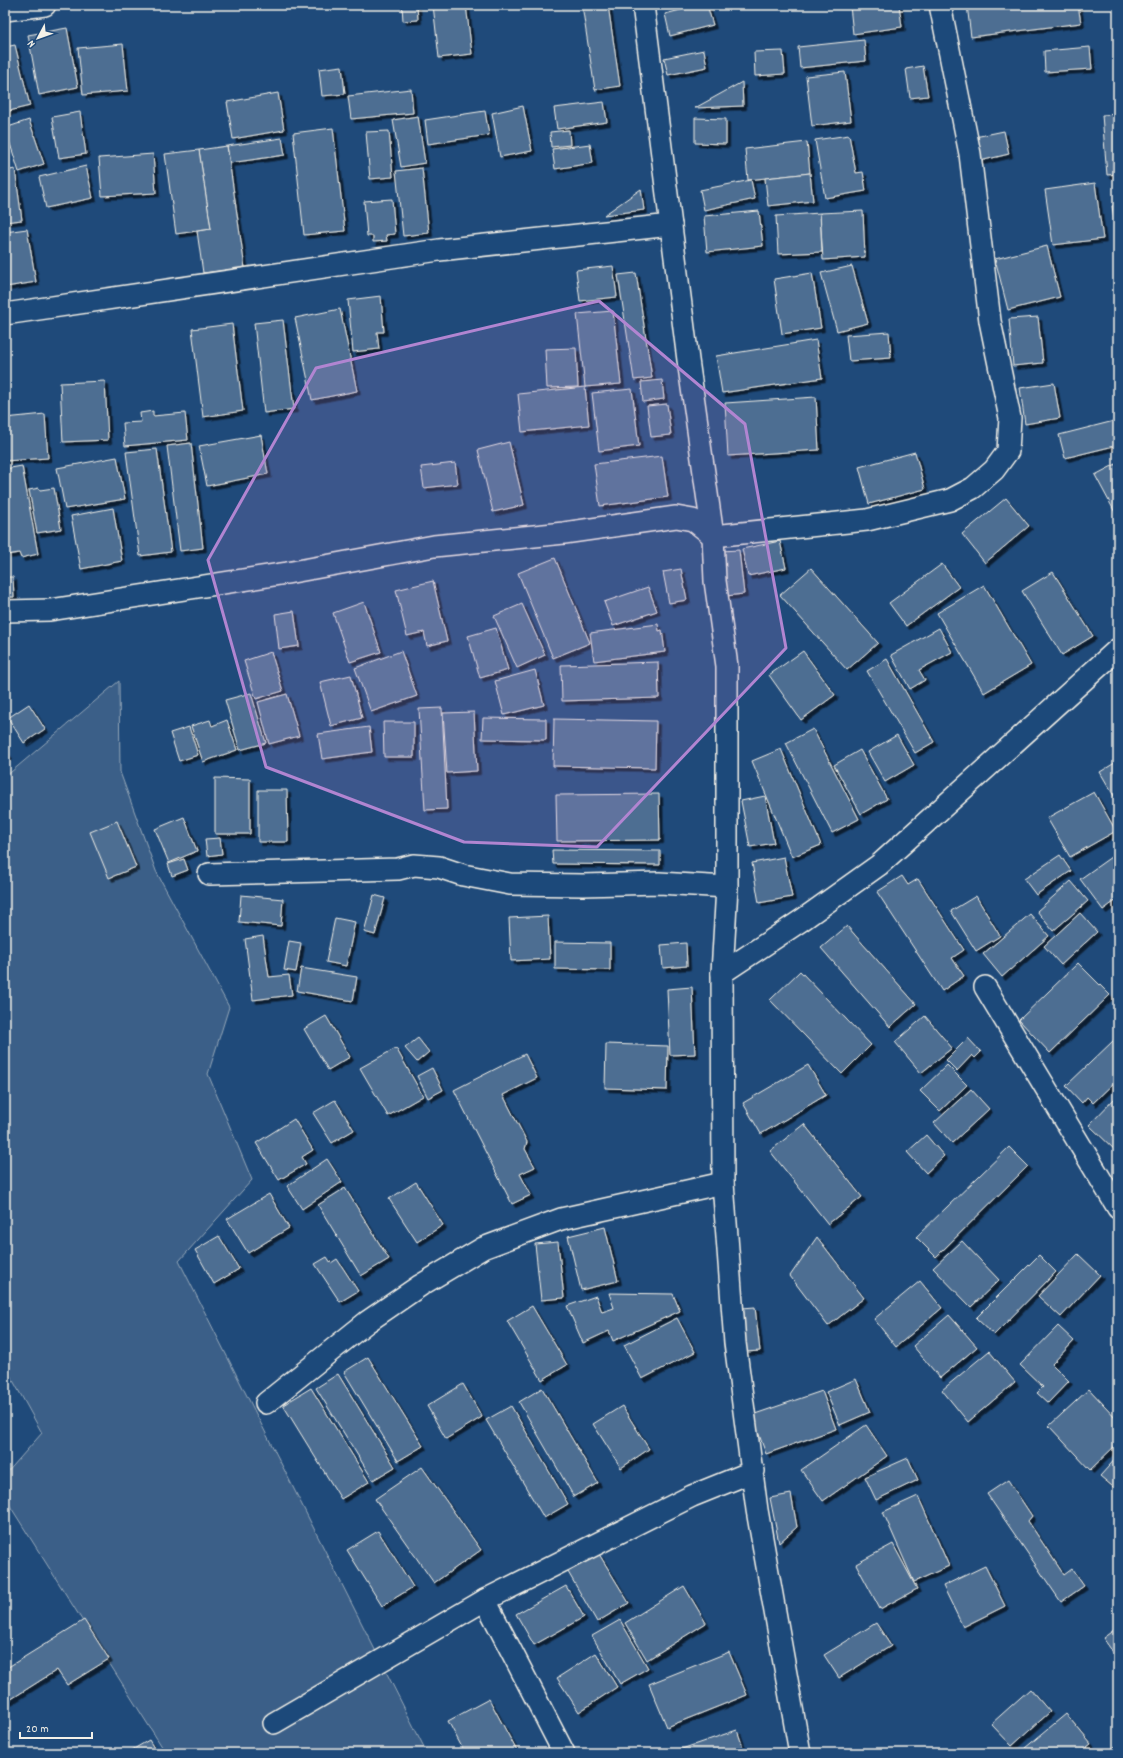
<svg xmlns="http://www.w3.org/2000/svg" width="1123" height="1758" font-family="Dekko,sans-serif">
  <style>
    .green { fill: #3a5f88; stroke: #97a8b8 }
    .building { fill: #4d6e92; stroke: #f4f1e8; filter: url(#shadow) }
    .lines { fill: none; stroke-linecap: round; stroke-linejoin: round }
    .minor-casing { stroke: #f4f1e8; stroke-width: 24 }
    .minor { stroke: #1f4a7a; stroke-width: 21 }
    .marked { fill: #b185d1; fill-opacity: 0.2; stroke: #b185d1; stroke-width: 3; stroke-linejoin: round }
  </style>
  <defs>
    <filter id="shadow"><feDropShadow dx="3.5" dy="3.5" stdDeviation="0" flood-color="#0009"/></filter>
  </defs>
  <rect width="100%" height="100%" fill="#1f4a7a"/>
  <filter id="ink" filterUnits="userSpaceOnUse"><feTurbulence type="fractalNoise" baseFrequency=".025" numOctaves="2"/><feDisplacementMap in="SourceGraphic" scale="8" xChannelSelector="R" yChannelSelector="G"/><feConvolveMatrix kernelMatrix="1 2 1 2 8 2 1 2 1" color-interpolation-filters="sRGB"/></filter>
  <g filter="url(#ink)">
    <polygon class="green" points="119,681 120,772 156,871 229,1007 208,1074 252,1180 179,1261 427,1753 166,1753 5,1498 5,1475 42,1433 5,1366 5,777"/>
    <g class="building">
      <polygon points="402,5 417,5 418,20 403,21"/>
      <polygon points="433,5 466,5 472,54 439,58"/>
      <polygon points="582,5 608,5 620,86 595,90"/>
      <polygon points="700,5 707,5 713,25 670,36 665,14"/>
      <polygon points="861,5 899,5 902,27 853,34 850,6"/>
      <polygon points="967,5 1078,5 1081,23 971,37"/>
      <polygon points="67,28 78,87 39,95 28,35"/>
      <polygon points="864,40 866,61 800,68 798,47"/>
      <polygon points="123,44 128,91 83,95 78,48"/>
      <polygon points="15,45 30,106 5,112 5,47"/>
      <polygon points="1090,47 1092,69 1045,72 1044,51"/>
      <polygon points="704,50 707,67 668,75 664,58"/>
      <polygon points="783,51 785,74 755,76 754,52"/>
      <polygon points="342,66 345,94 322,96 319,69"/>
      <polygon points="923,66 928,96 910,98 906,69"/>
      <polygon points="845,72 851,121 812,126 806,76"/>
      <polygon points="742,82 743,106 695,108"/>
      <polygon points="411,89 413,113 351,119 348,96"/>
      <polygon points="278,93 284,130 233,139 227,102"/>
      <polygon points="604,102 607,122 557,129 554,108"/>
      <polygon points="523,106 532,151 500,157 492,113"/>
      <polygon points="485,111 489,135 428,144 425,120"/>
      <polygon points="80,112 86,154 59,158 52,117"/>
      <polygon points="1118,114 1118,174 1107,175 1102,115"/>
      <polygon points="418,116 425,163 401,167 393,120"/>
      <polygon points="695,118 726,119 726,144 695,143"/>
      <polygon points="29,120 44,164 19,172 5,128"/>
      <polygon points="333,128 345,231 304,235 293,133"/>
      <polygon points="569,130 570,145 551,147 550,132"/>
      <polygon points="389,131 393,177 370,179 366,132"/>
      <polygon points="1004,131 1009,154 980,161 975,137"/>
      <polygon points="849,135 856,173 863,172 866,191 825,198 815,140"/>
      <polygon points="282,138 285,155 230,163 227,146"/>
      <polygon points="807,142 810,173 748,180 745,149"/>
      <polygon points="590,144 593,163 555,169 552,149"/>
      <polygon points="227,146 245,268 203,273 197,231 211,229 199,150"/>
      <polygon points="199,150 211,229 176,234 165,154"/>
      <polygon points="153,154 156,193 102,196 99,158"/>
      <polygon points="86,166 93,198 46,208 39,177"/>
      <polygon points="422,168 429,233 403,236 396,171"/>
      <polygon points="15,169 22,220 5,222 5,171"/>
      <polygon points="810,173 813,201 768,206 765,178"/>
      <polygon points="751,180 755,199 704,210 700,190"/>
      <polygon points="1095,183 1103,239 1053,245 1045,190"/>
      <polygon points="641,189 644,210 604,215"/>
      <polygon points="392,199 395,234 386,235 387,241 373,242 373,236 367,236 364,201"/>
      <polygon points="1118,205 1118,239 1117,239 1112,206"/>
      <polygon points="759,211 763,246 707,252 704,216"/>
      <polygon points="863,211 865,257 823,260 820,213"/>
      <polygon points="820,213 822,252 778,254 776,216"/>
      <polygon points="27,229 36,282 6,287 5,232"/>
      <polygon points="1047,246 1060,297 1008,310 995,259"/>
      <polygon points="613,266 617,297 580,301 576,270"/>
      <polygon points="852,266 868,323 837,331 821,273"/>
      <polygon points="636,273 652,378 634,380 618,275"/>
      <polygon points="812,273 821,328 782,334 774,279"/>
      <polygon points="381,296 384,332 377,332 379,349 353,352 348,300"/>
      <polygon points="340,309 357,391 312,400 295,318"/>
      <polygon points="613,311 621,384 585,387 577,314"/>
      <polygon points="1038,317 1043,363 1013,366 1009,319"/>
      <polygon points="283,320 294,409 264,413 254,323"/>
      <polygon points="232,324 243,411 203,417 192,329"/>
      <polygon points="889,332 891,358 849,361 846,335"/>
      <polygon points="816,340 822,378 722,393 716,356"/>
      <polygon points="576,348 578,387 547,388 545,349"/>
      <polygon points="662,380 664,399 643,402 641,382"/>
      <polygon points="105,381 108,440 63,442 60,383"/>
      <polygon points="1054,383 1060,418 1025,424 1020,388"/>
      <polygon points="585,387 589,425 522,432 518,394"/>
      <polygon points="632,389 639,446 599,451 592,393"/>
      <polygon points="816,397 819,450 728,456 725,403"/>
      <polygon points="667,404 671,435 651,437 647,406"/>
      <polygon points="153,411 153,416 185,413 188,440 125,446 123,423 141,422 140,413"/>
      <polygon points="45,414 48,458 5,461 5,418"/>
      <polygon points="1118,420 1118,445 1065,458 1059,435"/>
      <polygon points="261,435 268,474 207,486 199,446"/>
      <polygon points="509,442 524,505 493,512 478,450"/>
      <polygon points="191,443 203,548 180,551 167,446"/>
      <polygon points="157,449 171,552 140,556 126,452"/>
      <polygon points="915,452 925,489 869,504 859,467"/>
      <polygon points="662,456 668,497 600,506 594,464"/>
      <polygon points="117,457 125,499 65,509 57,468"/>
      <polygon points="455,463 458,484 424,488 421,467"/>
      <polygon points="1118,463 1118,518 1095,475"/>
      <polygon points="22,466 38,554 21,558 19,553 7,555 5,547 5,469"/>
      <polygon points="39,488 40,490 54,488 61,529 37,533 29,490"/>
      <polygon points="1006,498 1029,526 985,563 962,534"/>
      <polygon points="113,508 122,561 81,569 71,516"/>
      <polygon points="780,541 786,568 748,576 742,549"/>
      <polygon points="739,550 744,594 726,596 721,551"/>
      <polygon points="555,558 590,643 553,658 518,573"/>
      <polygon points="942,564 959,587 906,626 889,603"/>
      <polygon points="811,568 878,643 847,670 780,595"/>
      <polygon points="681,569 687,600 669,603 663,572"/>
      <polygon points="1053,572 1093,636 1062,655 1022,591"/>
      <polygon points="5,577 13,577 14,597 5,597"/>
      <polygon points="433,581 447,641 427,646 424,632 407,636 396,590"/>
      <polygon points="984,585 1031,665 984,693 937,613"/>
      <polygon points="648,587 657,611 613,626 604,602"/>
      <polygon points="364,602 381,652 350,662 333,613"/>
      <polygon points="522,604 545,655 517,668 494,616"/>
      <polygon points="294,611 299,646 279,649 275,614"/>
      <polygon points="658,624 659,631 662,630 665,652 594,661 590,633"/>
      <polygon points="496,628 508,670 480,678 468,636"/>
      <polygon points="939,628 952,652 919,670 925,680 910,689 891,655"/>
      <polygon points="401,651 417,696 371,712 355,668"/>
      <polygon points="803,651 835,695 801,720 769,675"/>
      <polygon points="271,652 283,691 256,699 244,661"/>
      <polygon points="887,659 934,742 915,753 867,671"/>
      <polygon points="658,662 659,698 562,701 561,665"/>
      <polygon points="535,670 544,705 504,715 495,681"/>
      <polygon points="351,675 362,718 331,726 320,682"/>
      <polygon points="251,693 266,743 240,750 225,700"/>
      <polygon points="287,694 299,736 269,744 258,702"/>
      <polygon points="29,704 45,729 24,743 8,718"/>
      <polygon points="442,708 447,809 425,810 419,709"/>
      <polygon points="474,712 477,771 447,773 443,713"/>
      <polygon points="483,718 546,719 546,740 482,739"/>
      <polygon points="554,719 656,721 655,768 553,766"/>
      <polygon points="210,720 212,726 227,720 237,750 203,762 191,726"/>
      <polygon points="383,722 414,722 414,757 384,757"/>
      <polygon points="189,727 198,755 179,761 170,733"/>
      <polygon points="369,727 372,752 322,759 318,734"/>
      <polygon points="813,729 859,819 832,833 786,743"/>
      <polygon points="897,735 914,765 885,782 868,752"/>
      <polygon points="781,749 821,845 792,857 752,761"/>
      <polygon points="5,750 9,756 5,759"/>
      <polygon points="860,750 887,799 861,814 834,765"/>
      <polygon points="1118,761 1118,803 1100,772"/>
      <polygon points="215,778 250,779 250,834 215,834"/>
      <polygon points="258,790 287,790 288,842 258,842"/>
      <polygon points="1094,792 1116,831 1070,857 1047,818"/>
      <polygon points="659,794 660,840 557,841 556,795"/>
      <polygon points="765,796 774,843 750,847 741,801"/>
      <polygon points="184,817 197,851 169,863 155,829"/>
      <polygon points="117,821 136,867 109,878 90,832"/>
      <polygon points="220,838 222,854 207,856 205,839"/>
      <polygon points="552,850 660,851 660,865 553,864"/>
      <polygon points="1118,852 1118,899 1103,910 1080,879"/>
      <polygon points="1060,855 1071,871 1036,895 1024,879"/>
      <polygon points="784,857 792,897 759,903 752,863"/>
      <polygon points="184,859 188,870 172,876 168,864"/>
      <polygon points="902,876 908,885 918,879 964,950 952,958 964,976 942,991 877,892"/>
      <polygon points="1071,881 1088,901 1053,931 1037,911"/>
      <polygon points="241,895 283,899 281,926 239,922"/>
      <polygon points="374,895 385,898 375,935 364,932"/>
      <polygon points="976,896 1000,936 976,951 951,911"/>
      <polygon points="1080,913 1097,932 1061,965 1044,946"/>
      <polygon points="1030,914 1049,936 1002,977 983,954"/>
      <polygon points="548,916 550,959 511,961 509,918"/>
      <polygon points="335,918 355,922 346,966 326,962"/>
      <polygon points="847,926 916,1004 890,1027 821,948"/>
      <polygon points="263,936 269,977 289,975 292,995 253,1000 245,939"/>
      <polygon points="289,941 301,943 296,972 284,970"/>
      <polygon points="555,942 610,943 610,970 555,969"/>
      <polygon points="686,943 687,966 663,968 661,945"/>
      <polygon points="1078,963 1110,995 1050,1053 1019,1020"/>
      <polygon points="301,968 357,977 353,1001 297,991"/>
      <polygon points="800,971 871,1045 842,1074 770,1000"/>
      <polygon points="692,987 695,1054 670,1055 667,989"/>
      <polygon points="326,1016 350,1057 328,1070 304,1029"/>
      <polygon points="925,1016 952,1048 921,1073 895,1042"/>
      <polygon points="418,1038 429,1052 417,1062 405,1048"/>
      <polygon points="968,1038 981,1052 975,1058 972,1055 957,1071 946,1060"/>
      <polygon points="1114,1040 1118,1045 1118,1079 1093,1103 1087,1097 1082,1103 1066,1086"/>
      <polygon points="606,1044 668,1046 667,1090 605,1088"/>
      <polygon points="396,1048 423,1096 388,1116 360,1068"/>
      <polygon points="525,1054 537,1078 503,1095 527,1142 525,1149 535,1167 520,1174 531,1195 512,1204 454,1090"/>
      <polygon points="808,1065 826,1095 761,1134 743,1103"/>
      <polygon points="947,1065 967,1085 940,1111 920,1091"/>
      <polygon points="432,1068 443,1090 428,1098 417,1076"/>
      <polygon points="971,1089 989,1109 952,1143 934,1123"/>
      <polygon points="1118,1095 1118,1153 1089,1125"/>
      <polygon points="335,1100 354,1130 332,1143 313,1113"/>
      <polygon points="294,1119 313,1150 302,1157 306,1164 279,1180 256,1143"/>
      <polygon points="804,1124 862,1197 828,1224 770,1151"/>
      <polygon points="926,1135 944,1156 926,1173 907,1152"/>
      <polygon points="1009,1147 1028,1166 936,1257 916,1237"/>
      <polygon points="327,1159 342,1182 302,1209 287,1186"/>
      <polygon points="416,1182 443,1225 417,1242 389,1199"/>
      <polygon points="345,1188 389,1259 361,1276 318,1205"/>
      <polygon points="269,1194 289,1228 248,1253 227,1219"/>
      <polygon points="605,1227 618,1281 581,1290 568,1236"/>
      <polygon points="219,1236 239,1269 214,1284 195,1250"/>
      <polygon points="817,1237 864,1298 828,1326 790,1276"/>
      <polygon points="962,1241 999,1280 971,1307 933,1268"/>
      <polygon points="558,1242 564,1298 541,1300 535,1244"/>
      <polygon points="1078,1254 1100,1275 1061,1317 1038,1296"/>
      <polygon points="1039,1255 1056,1272 994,1335 976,1318"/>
      <polygon points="327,1257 331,1263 337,1259 358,1291 340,1302 315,1264"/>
      <polygon points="920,1281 942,1308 896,1347 874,1319"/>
      <polygon points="609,1293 673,1294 680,1311 613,1341 609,1331 583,1343 567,1306 596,1296 602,1312 614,1308"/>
      <polygon points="532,1306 567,1365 542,1380 507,1321"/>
      <polygon points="755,1307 760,1351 746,1352 742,1308"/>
      <polygon points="949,1315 977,1347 940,1378 913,1346"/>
      <polygon points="677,1318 695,1352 642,1379 624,1345"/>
      <polygon points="1058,1326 1074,1341 1052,1364 1069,1381 1048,1403 1037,1393 1043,1387 1020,1365"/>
      <polygon points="989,1351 1015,1382 968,1422 942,1390"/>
      <polygon points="368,1357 423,1446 398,1461 344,1372"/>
      <polygon points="338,1374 395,1467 373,1480 316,1388"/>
      <polygon points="856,1379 870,1412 840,1425 826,1392"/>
      <polygon points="463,1384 482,1417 446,1439 427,1406"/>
      <polygon points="311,1388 369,1482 341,1499 283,1405"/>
      <polygon points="542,1388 598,1483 574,1497 519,1402"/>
      <polygon points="1089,1389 1118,1420 1118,1443 1090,1470 1049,1426"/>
      <polygon points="822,1391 836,1429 766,1454 752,1415"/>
      <polygon points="511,1406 568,1504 544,1518 486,1420"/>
      <polygon points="622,1406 649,1449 621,1468 593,1424"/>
      <polygon points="866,1425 887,1456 823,1501 801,1470"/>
      <polygon points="1118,1456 1118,1491 1100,1476"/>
      <polygon points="908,1458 918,1480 876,1500 865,1477"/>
      <polygon points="422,1467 481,1550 434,1583 375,1499"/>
      <polygon points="1008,1480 1032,1516 1028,1521 1064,1575 1072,1569 1084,1586 1061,1602 987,1494"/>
      <polygon points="791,1494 797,1527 779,1543 770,1498"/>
      <polygon points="918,1496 949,1566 914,1582 883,1512"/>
      <polygon points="378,1531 413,1587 382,1606 347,1550"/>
      <polygon points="893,1544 917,1589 880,1609 856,1564"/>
      <polygon points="599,1554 629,1603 597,1622 568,1572"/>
      <polygon points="985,1566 1005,1606 963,1627 943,1586"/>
      <polygon points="566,1586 584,1617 534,1645 516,1614"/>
      <polygon points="684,1586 706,1623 647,1660 625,1623"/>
      <polygon points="84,1620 109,1659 67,1685 57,1670 5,1703 5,1669"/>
      <polygon points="620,1620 648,1668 620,1684 592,1636"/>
      <polygon points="876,1623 891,1646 839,1678 824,1655"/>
      <polygon points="1118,1627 1118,1659 1103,1638"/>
      <polygon points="729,1652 747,1695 667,1727 649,1684"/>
      <polygon points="596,1653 617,1687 579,1712 557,1678"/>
      <polygon points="1030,1689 1050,1712 1012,1746 991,1724"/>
      <polygon points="489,1699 518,1753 465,1753 448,1721"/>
      <polygon points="1066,1714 1091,1744 1083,1750 1086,1753 1028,1753 1025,1748"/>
      <polygon points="737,1730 745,1753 670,1753"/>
      <polygon points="149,1740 157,1753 127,1753"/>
      <polygon points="1118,1744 1118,1753 1107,1753"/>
    </g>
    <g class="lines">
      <g class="minor-casing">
        <g id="minor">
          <polyline points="643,5 688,360 713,536 715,581 727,666 727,887 722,973 723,1183 735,1343 757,1510 800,1753"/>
          <polyline points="5,10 45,5"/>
          <polyline points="5,314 439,250 671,225"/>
          <polyline points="5,611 50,610 287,573 434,546 564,533 676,517 693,520 713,536 867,520 950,500 973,488 994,470 1008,451 1010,418 990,321 970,154 940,5"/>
          <polyline points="209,874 398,869 414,865 439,867 463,875 510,884 583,885 659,883 727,887"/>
          <polyline points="722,973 802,920 879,865 1118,649"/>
          <polyline points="985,987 1118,1208"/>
          <polyline points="266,1403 367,1322 421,1285 483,1248 561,1219 723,1183"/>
          <polyline points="485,1600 564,1753"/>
          <polyline points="274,1723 485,1600 692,1496 754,1471"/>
        </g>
      </g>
      <use href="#minor" class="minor"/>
    </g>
  </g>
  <path class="marked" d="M 599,301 L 745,424 L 786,648 L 597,847 L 464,842 L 266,767 L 208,560 L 316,368 Z"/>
  <rect width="1123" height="1758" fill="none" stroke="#1f4a7a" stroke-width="20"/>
  <rect x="10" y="10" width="1103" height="1738" fill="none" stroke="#f4f1e8" stroke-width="1.5" filter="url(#ink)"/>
  <g transform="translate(38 38) rotate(229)" stroke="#1f4a7a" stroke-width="3" paint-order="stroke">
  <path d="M0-3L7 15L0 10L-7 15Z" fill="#f4f1e8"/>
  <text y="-6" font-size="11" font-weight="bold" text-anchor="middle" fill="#f4f1e8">N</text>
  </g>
  <path d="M20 1732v6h72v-6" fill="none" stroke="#f4f1e8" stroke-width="2"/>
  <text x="26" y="1732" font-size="12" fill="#f4f1e8" stroke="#1f4a7a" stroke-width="3" paint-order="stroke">20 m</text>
</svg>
